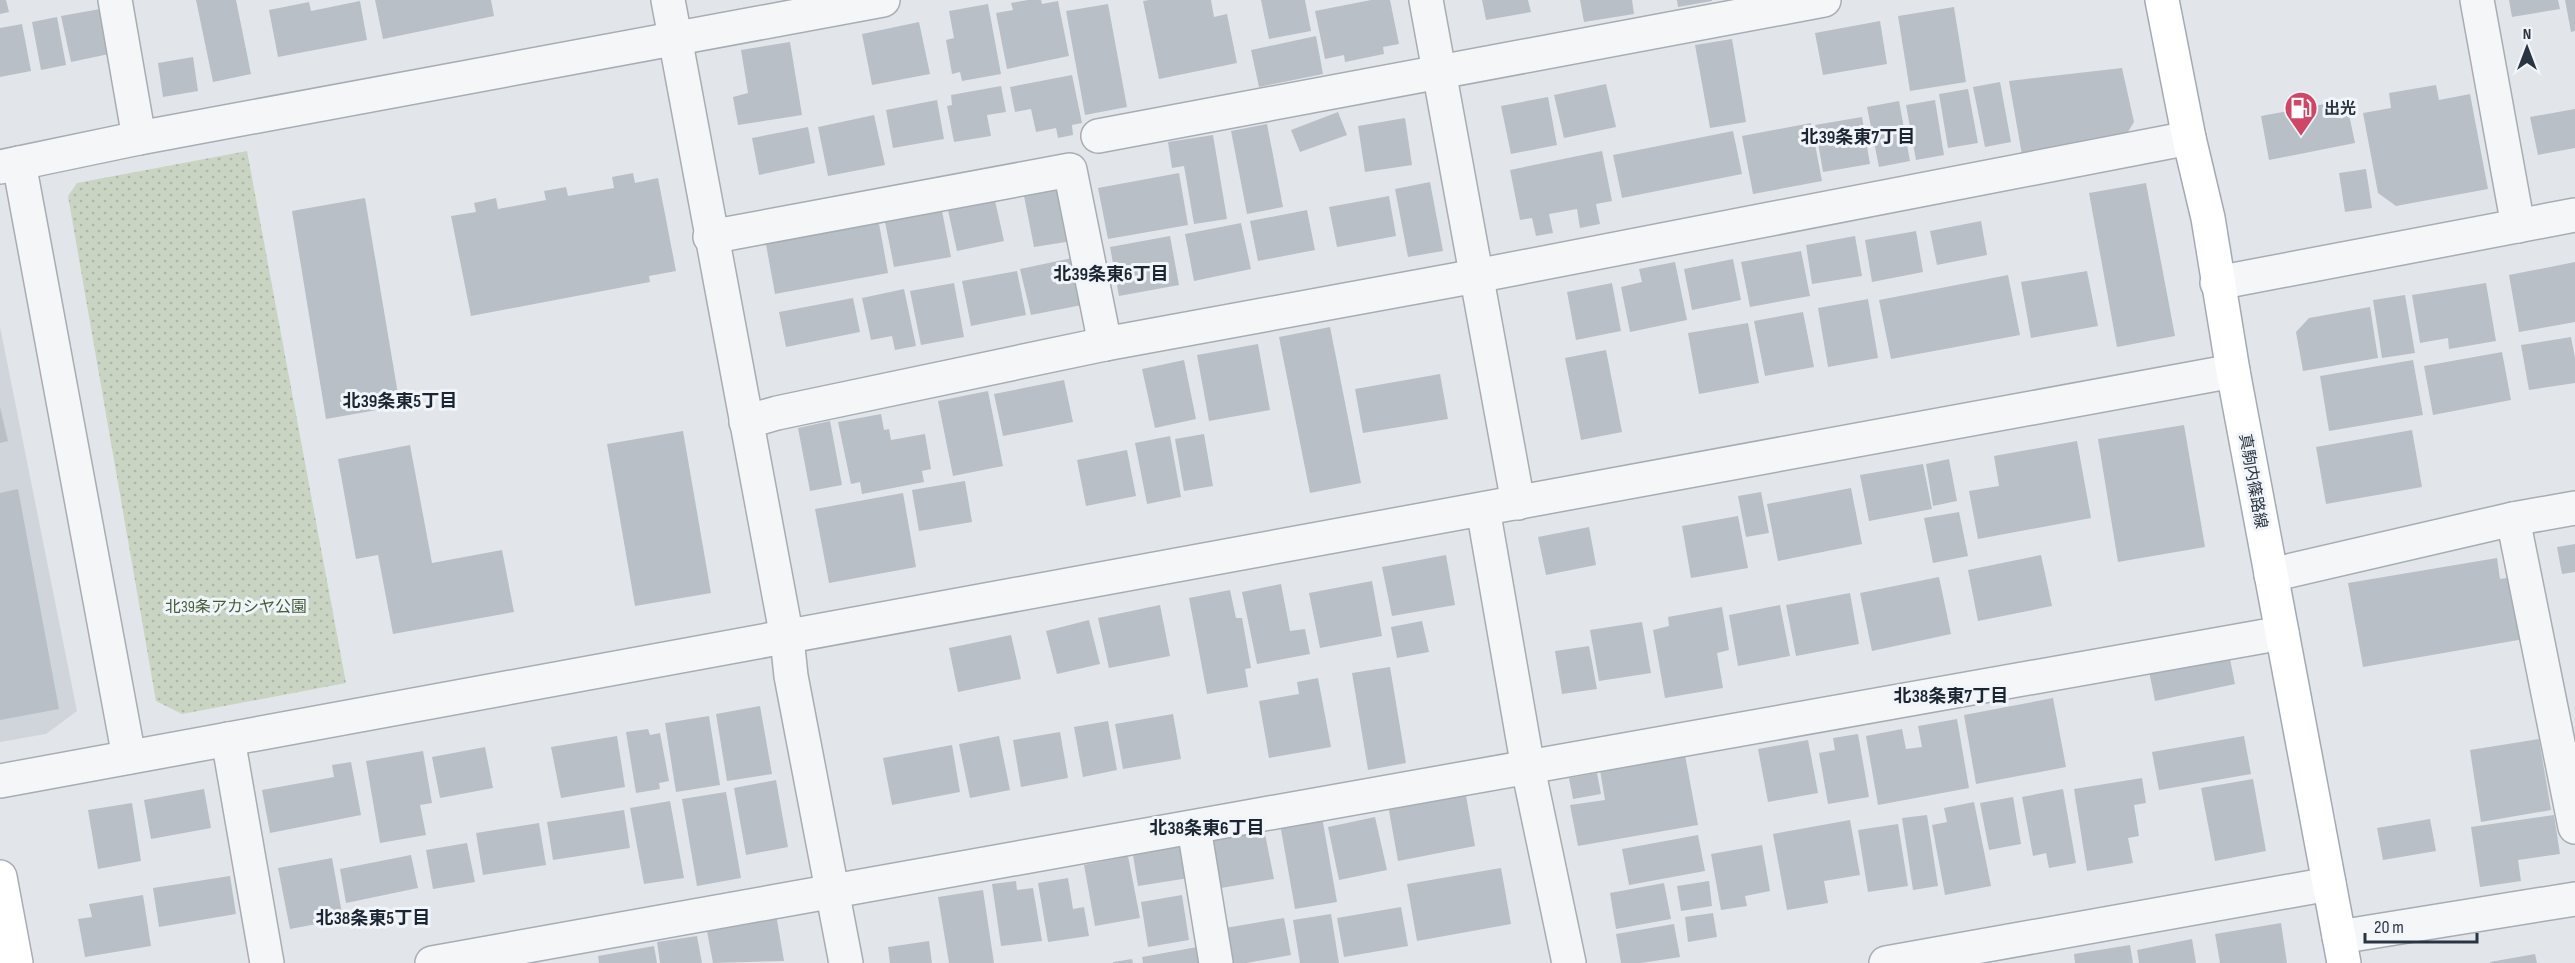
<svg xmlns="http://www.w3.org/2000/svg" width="2575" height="963" font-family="'Sofia Sans Condensed','Noto Sans JP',sans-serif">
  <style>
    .built { fill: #d0d5dc }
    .green { fill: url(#green-dots) }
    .building { fill: #b9bfc7 }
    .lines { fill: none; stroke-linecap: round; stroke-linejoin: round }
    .street-casing { stroke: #a7adb4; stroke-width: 36 }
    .secondary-casing { stroke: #a7adb4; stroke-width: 36 }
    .primary-casing { stroke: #a1abb6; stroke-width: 36 }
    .street { stroke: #f4f6f8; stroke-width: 33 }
    .secondary { stroke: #fff; stroke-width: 33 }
    .primary { stroke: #fff; stroke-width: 33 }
    .labels { text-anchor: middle; stroke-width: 6; stroke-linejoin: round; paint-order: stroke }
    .poi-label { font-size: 16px; font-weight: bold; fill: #293542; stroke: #f1f4f8; text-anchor: start }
    .street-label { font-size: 16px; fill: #293542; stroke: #f1f4f8 }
    .park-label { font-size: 16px; fill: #425e37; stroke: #f1f4f8 }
    .neighbourhood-label { font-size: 18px; font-weight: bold; fill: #1c2633; stroke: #f1f4f8 }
  </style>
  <defs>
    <pattern id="green-dots" width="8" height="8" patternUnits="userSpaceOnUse" patternTransform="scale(1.5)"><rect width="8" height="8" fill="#c9d4c3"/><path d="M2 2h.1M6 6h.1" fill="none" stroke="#adb7a9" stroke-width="1.8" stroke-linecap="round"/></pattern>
  </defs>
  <rect width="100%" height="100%" fill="#e2e6ea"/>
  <polygon class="built" points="0,327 77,711 46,734 0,742"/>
  <polygon class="green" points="247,151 346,683 182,714 156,701 68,196 77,183"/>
  <g class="building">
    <polygon points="0,0 6,0 9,12 0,14"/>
    <polygon points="196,0 236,0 251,74 213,82"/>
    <polygon points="375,0 491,0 494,16 383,39"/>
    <polygon points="1028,0 1041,0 1042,4 1058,1 1069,56 1007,69 996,13 1013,10 1011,3"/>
    <polygon points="1149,0 1211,0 1214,17 1227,14 1237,63 1159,79 1143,1"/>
    <polygon points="1261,0 1305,0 1311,31 1269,39"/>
    <polygon points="1371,0 1390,0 1399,44 1383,47 1384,54 1345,62 1344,55 1325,59 1315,11"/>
    <polygon points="1482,0 1528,0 1531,12 1486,20"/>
    <polygon points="1580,0 1632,0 1634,14 1584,22"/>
    <polygon points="1677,0 1712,0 1712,1 1678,7"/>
    <polygon points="2509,0 2558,0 2560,9 2512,17"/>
    <polygon points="2565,0 2575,0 2575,31 2571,32"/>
    <polygon points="360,1 367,40 278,57 269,10 309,2 311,11"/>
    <polygon points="988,4 1001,74 962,81 960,72 952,74 946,40 954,38 949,11"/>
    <polygon points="1108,4 1127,107 1085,115 1066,11"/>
    <polygon points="1954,7 1966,82 1910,91 1898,16"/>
    <polygon points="100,9 109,54 71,62 61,16"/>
    <polygon points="57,17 66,65 41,70 32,22"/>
    <polygon points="1880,21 1887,64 1823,75 1815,33"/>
    <polygon points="919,22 930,74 872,85 862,34"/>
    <polygon points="22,24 31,71 0,77 0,28"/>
    <polygon points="1316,36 1323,74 1259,87 1251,50"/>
    <polygon points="1732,39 1746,122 1710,128 1695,45"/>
    <polygon points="790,42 802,115 738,125 733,97 748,93 741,50"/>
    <polygon points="193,57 198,91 163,97 158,63"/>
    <polygon points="2122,68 2134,122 2123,140 2022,155 2009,81"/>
    <polygon points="1072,75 1082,123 1072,125 1073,135 1058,138 1056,128 1036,132 1031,109 1015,112 1010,87"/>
    <polygon points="2000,82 2011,142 1985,147 1973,87"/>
    <polygon points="1606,84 1616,127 1564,138 1554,95"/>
    <polygon points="2436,85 2439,100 2470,94 2488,189 2396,206 2378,193 2363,113 2391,108 2389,93"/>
    <polygon points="1001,86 1006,112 987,115 991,136 954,142 947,106 952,105 951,95"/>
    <polygon points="1968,89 1978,143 1948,148 1939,94"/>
    <polygon points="1548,97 1557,145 1511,154 1501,106"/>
    <polygon points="937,100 944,139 893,148 886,110"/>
    <polygon points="1935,100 1944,155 1916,160 1906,105"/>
    <polygon points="2346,100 2355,143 2269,160 2261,116"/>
    <polygon points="1899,101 1910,161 1879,167 1867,107"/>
    <polygon points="2575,109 2575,148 2538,155 2530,117"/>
    <polygon points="1338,112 1347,135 1300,152 1291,130"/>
    <polygon points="874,115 885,165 828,176 818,127"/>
    <polygon points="1862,117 1870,164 1823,172 1815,125"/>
    <polygon points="1405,118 1412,165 1365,172 1358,126"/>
    <polygon points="1811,123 1822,181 1753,194 1742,136"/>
    <polygon points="1267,124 1283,207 1247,214 1231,131"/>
    <polygon points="808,127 815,163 759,175 752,138"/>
    <polygon points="1733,131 1742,174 1622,198 1613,155"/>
    <polygon points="1213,135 1227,219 1194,224 1184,166 1172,168 1168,142"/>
    <polygon points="1602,151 1612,201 1596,204 1600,224 1580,228 1577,209 1549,214 1553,233 1536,236 1532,218 1520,220 1510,170"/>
    <polygon points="2366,169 2372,208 2345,212 2339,173"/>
    <polygon points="633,173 635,183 658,178 676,271 649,276 650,282 471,316 451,216 476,212 474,203 496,198 498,209 546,200 544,191 566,187 568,196 614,188 612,177"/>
    <polygon points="1179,173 1188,225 1108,239 1098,188"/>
    <polygon points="1430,182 1443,251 1408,257 1395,189"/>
    <polygon points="1060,183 1072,241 1034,247 1023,191"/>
    <polygon points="2146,183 2175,336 2117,347 2089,193"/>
    <polygon points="994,196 1004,241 957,251 947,206"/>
    <polygon points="1389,196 1396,236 1337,247 1329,207"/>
    <polygon points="365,198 400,406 326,419 292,211"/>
    <polygon points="1307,210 1315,250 1258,261 1250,221"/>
    <polygon points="942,211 951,257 894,267 885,222"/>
    <polygon points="878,218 888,273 775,294 765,239"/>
    <polygon points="1981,221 1987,255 1937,265 1930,231"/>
    <polygon points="1241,223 1251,269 1194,281 1185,234"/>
    <polygon points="1916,231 1923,272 1872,282 1865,240"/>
    <polygon points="1170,236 1179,285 1119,296 1110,247"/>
    <polygon points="1855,236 1862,276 1812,284 1806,245"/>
    <polygon points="1801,251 1810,296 1750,307 1741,262"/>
    <polygon points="1077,257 1087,304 1031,315 1020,269"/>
    <polygon points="1733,259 1741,300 1692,310 1684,269"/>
    <polygon points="1675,262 1687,320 1630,332 1621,287 1642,282 1639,269"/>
    <polygon points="2575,262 2575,322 2519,332 2509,275"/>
    <polygon points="1017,271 1026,315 971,326 962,281"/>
    <polygon points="2087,271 2098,326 2031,338 2021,282"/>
    <polygon points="2008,275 2020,335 1891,359 1879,300"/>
    <polygon points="954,283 964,337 921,345 910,291"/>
    <polygon points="1612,283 1621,331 1576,340 1567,292"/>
    <polygon points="2486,283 2496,341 2449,349 2448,338 2420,343 2412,295"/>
    <polygon points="904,289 916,346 895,350 892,336 871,340 862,298"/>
    <polygon points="2405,295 2415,353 2382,358 2373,300"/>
    <polygon points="853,298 860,332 786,347 779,312"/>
    <polygon points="1868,299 1878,358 1828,367 1818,308"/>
    <polygon points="2370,307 2378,358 2303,371 2296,332 2309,318"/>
    <polygon points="1803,312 1814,367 1765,376 1754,321"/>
    <polygon points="1748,323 1759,383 1699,394 1688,333"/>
    <polygon points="1330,327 1361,483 1310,493 1279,337"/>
    <polygon points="2571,337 2575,358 2575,383 2529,390 2521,345"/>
    <polygon points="1258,344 1270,410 1209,421 1197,355"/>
    <polygon points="1606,350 1622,432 1581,440 1565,358"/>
    <polygon points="2502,352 2511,400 2433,415 2424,366"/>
    <polygon points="1184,360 1196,419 1155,428 1142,369"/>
    <polygon points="2413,360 2423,415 2329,431 2320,376"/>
    <polygon points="1440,374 1448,419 1363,433 1355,389"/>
    <polygon points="1064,380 1073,422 1003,436 994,394"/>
    <polygon points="988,391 1003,466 953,476 938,401"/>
    <polygon points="0,407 8,441 0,443"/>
    <polygon points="881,414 884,430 889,429 891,440 925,434 931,469 922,471 924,482 862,494 860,482 851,484 838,422"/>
    <polygon points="830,421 842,485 810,491 798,428"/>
    <polygon points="2184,425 2205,547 2118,562 2098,439"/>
    <polygon points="2412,430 2422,487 2326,504 2316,447"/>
    <polygon points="683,431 711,593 635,606 607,444"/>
    <polygon points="1204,434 1213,486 1184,491 1175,439"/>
    <polygon points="1170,436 1181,497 1147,504 1135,443"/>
    <polygon points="2077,441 2091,518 1978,539 1969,491 1999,486 1994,456"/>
    <polygon points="410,445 432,563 502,550 514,612 393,634 378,555 356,559 338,459"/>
    <polygon points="1127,450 1136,496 1086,506 1077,460"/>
    <polygon points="1949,459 1957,501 1933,506 1926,464"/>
    <polygon points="1923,464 1932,509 1869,521 1860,475"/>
    <polygon points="965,481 972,522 919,531 912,490"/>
    <polygon points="1851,488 1862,544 1778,561 1767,504"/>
    <polygon points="18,489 59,709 0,720 0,493"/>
    <polygon points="1761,492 1769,533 1746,537 1738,496"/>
    <polygon points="903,493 916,567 829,583 815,509"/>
    <polygon points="1959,512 1968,556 1933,563 1924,518"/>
    <polygon points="1738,516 1748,568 1691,578 1682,526"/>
    <polygon points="1589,527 1596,565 1546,575 1538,537"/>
    <polygon points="2575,544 2575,572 2562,574 2557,547"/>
    <polygon points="1446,555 1455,605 1392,616 1382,567"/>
    <polygon points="2041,555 2052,606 1978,621 1968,570"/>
    <polygon points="2497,558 2500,579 2513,577 2524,639 2363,667 2348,583"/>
    <polygon points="1939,577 1951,634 1872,651 1860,593"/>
    <polygon points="1372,581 1382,636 1320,648 1309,593"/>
    <polygon points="1281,584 1290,631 1305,629 1310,654 1257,664 1242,592"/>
    <polygon points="1230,590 1236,618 1242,618 1251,668 1245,669 1248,687 1207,694 1189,598"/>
    <polygon points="1850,593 1859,644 1796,656 1786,605"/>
    <polygon points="1160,605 1170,656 1109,668 1098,618"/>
    <polygon points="1780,605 1790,656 1738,666 1729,615"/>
    <polygon points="1722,607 1729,650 1717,653 1723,688 1665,698 1653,630 1669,626 1668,617"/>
    <polygon points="1089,620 1100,664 1057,674 1046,631"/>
    <polygon points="1422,621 1429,652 1397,658 1391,627"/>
    <polygon points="1642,622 1651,673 1599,681 1590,630"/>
    <polygon points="1011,635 1021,679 958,692 949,648"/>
    <polygon points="1589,646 1597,689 1562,694 1555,651"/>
    <polygon points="2228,649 2235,684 2155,701 2148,666"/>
    <polygon points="1390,667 1406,763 1368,770 1352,673"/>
    <polygon points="1318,678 1331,747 1269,758 1259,701 1299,694 1297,682"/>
    <polygon points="2053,698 2066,767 1976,784 1964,715"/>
    <polygon points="760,706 772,774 727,781 716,714"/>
    <polygon points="1173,714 1181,759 1123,769 1115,724"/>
    <polygon points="709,716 720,785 676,792 665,723"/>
    <polygon points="1957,719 1969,788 1878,805 1866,736 1902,729 1906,749 1922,747 1918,726"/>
    <polygon points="1108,721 1117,770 1083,777 1074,727"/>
    <polygon points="648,729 650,735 660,733 669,781 659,783 660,789 636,793 626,732"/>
    <polygon points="1060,732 1068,778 1021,787 1013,740"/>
    <polygon points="1858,734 1869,797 1828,804 1819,753 1835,750 1833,738"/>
    <polygon points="617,736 625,787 561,798 551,747"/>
    <polygon points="999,736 1010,790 970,798 959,744"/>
    <polygon points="2244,736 2251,774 2159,790 2152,752"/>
    <polygon points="2539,739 2551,810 2481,822 2470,750"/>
    <polygon points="1808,740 1818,793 1768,802 1758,749"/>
    <polygon points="952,745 960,792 892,805 883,758"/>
    <polygon points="485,747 493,788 440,798 432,757"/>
    <polygon points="423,751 432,803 420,805 426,835 380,843 366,761"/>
    <polygon points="1685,755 1698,825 1578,846 1570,805 1605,800 1600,770"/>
    <polygon points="351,762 361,815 270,833 262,790 334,777 332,765"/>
    <polygon points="1597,773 1601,794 1573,799 1569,778"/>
    <polygon points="2142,778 2146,803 2134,805 2139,836 2128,838 2133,863 2087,871 2074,789"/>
    <polygon points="2253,779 2266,851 2215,861 2201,788"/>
    <polygon points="776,780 788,847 746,855 734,788"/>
    <polygon points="204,789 211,828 151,839 144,800"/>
    <polygon points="2063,789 2076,863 2049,868 2046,853 2033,856 2022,797"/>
    <polygon points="1465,790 1475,846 1398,861 1388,805"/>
    <polygon points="726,792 741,878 697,886 682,799"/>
    <polygon points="2013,797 2021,844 1989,850 1980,803"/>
    <polygon points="670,801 684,878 644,884 630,808"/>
    <polygon points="1974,802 1991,886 1945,895 1932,825 1947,822 1944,808"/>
    <polygon points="132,803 141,861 98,869 88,810"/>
    <polygon points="624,810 630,848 553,860 547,822"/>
    <polygon points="1927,815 1938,886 1913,890 1902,818"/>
    <polygon points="2554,815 2560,854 2518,860 2521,881 2480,887 2471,827"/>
    <polygon points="1322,817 1337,902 1295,909 1280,824"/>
    <polygon points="1375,817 1387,870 1339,880 1328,827"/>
    <polygon points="2430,819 2436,851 2383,860 2377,828"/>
    <polygon points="1850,820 1860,875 1824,881 1828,903 1787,910 1773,834"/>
    <polygon points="539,823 546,865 483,875 476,833"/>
    <polygon points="1898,824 1908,886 1868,892 1858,830"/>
    <polygon points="1264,829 1274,879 1221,888 1212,838"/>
    <polygon points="1698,835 1705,871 1629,885 1622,849"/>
    <polygon points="467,843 475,882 433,889 426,850"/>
    <polygon points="1762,845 1770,891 1745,896 1747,906 1721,910 1711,854"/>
    <polygon points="1184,846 1189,878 1138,886 1133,855"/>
    <polygon points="411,855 418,888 346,903 340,869"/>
    <polygon points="1128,856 1140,918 1095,926 1084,865"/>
    <polygon points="332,858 343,919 290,929 278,868"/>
    <polygon points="1501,868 1511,924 1417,941 1407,884"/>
    <polygon points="230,876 236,914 159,927 153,888"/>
    <polygon points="1068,878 1073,909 1084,907 1089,936 1048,942 1038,883"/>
    <polygon points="1016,881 1017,890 1033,888 1042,941 1001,946 992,884"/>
    <polygon points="1709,881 1712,906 1681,911 1677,886"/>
    <polygon points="1664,883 1671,919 1616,929 1610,893"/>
    <polygon points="983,890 994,963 949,963 938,897"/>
    <polygon points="143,895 151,946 85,957 78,919 92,917 89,904"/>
    <polygon points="1182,895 1189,940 1148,947 1141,902"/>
    <polygon points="1401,907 1408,946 1344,957 1337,918"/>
    <polygon points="1713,913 1717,937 1688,942 1685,917"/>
    <polygon points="776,914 784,961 713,963 706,926"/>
    <polygon points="1331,914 1339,963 1300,963 1293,920"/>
    <polygon points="1284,918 1291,955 1246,963 1231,963 1225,928"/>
    <polygon points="2281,923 2287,963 2220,963 2215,934"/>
    <polygon points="1674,924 1680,957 1641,963 1621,963 1616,934"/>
    <polygon points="697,936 702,963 660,963 657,942"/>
    <polygon points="2192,939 2196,963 2139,963 2137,950"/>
    <polygon points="929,941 932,963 890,963 888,947"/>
    <polygon points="2130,945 2133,963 2075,963 2074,954"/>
    <polygon points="654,946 657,963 599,963 598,956"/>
    <polygon points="1197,947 1200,963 1143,963 1142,957"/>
    <polygon points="2535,954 2537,963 2490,963 2490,962"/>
    <polygon points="1132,959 1133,963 1113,963 1113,962"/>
  </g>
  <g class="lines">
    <g class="street-casing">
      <g id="street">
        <polyline points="115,0 139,138"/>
        <polyline points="668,0 787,638 791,676 846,963"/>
        <polyline points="1426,0 1518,503"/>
        <polyline points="2477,0 2518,226"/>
        <polyline points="1098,136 1824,0"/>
        <polyline points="19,163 129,757"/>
        <polyline points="0,167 139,138 883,0"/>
        <polyline points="710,237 1070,170 1105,344"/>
        <polyline points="2217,283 2575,215"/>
        <polyline points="746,422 777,413 1105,344 1476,276 2189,138"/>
        <polyline points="1483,509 1528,768 1569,963"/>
        <polyline points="2513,519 2575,827"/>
        <polyline points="2271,575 2513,519 2575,508"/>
        <polyline points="228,739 267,963"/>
        <polyline points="0,781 2233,371"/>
        <polyline points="1194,828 1216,963"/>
        <polyline points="2339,937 2575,899"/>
        <path d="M 432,963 C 1048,850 1666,745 2282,633"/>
        <polyline points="1886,963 2329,884"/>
      </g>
    </g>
    <g class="secondary-casing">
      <polyline id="secondary" points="0,877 16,963"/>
    </g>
    <g class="primary-casing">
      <polyline id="primary" points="2162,0 2189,138 2208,218 2233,371 2344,963"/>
    </g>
    <use href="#street" class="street"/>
    <use href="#secondary" class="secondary"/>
    <use href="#primary" class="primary"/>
  </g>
  <defs>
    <g id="fuel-pin" transform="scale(1.725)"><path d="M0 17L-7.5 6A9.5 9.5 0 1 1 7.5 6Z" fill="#d04667" stroke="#f1f4f8"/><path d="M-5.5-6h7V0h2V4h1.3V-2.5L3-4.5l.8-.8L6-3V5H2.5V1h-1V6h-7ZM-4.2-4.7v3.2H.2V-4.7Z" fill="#fff"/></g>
  </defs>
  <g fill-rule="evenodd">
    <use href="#fuel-pin" x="2301" y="108"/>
  </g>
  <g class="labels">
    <g class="poi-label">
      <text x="2324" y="114">出光</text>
    </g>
    <g class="street-label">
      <text transform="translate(2254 481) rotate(80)" y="6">真駒内篠路線</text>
    </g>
    <g class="park-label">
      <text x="236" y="612">北39条アカシヤ公園</text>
    </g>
    <g class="neighbourhood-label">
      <text x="1858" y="143">北39条東7丁目</text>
      <text x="1111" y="280">北39条東6丁目</text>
      <text x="400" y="407">北39条東5丁目</text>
      <text x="1951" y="702">北38条東7丁目</text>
      <text x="1207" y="834">北38条東6丁目</text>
      <text x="373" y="924">北38条東5丁目</text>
    </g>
  </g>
  <g transform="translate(2527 48)" stroke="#f1f4f8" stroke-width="4.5" paint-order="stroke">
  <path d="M0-4.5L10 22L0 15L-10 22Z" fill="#293542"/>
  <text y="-9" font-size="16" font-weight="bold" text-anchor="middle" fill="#293542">N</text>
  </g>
  <path d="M2365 933v9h112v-9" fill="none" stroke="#293542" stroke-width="3"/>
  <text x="2374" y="933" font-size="18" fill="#293542" stroke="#f1f4f8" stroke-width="4.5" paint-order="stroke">20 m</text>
</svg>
